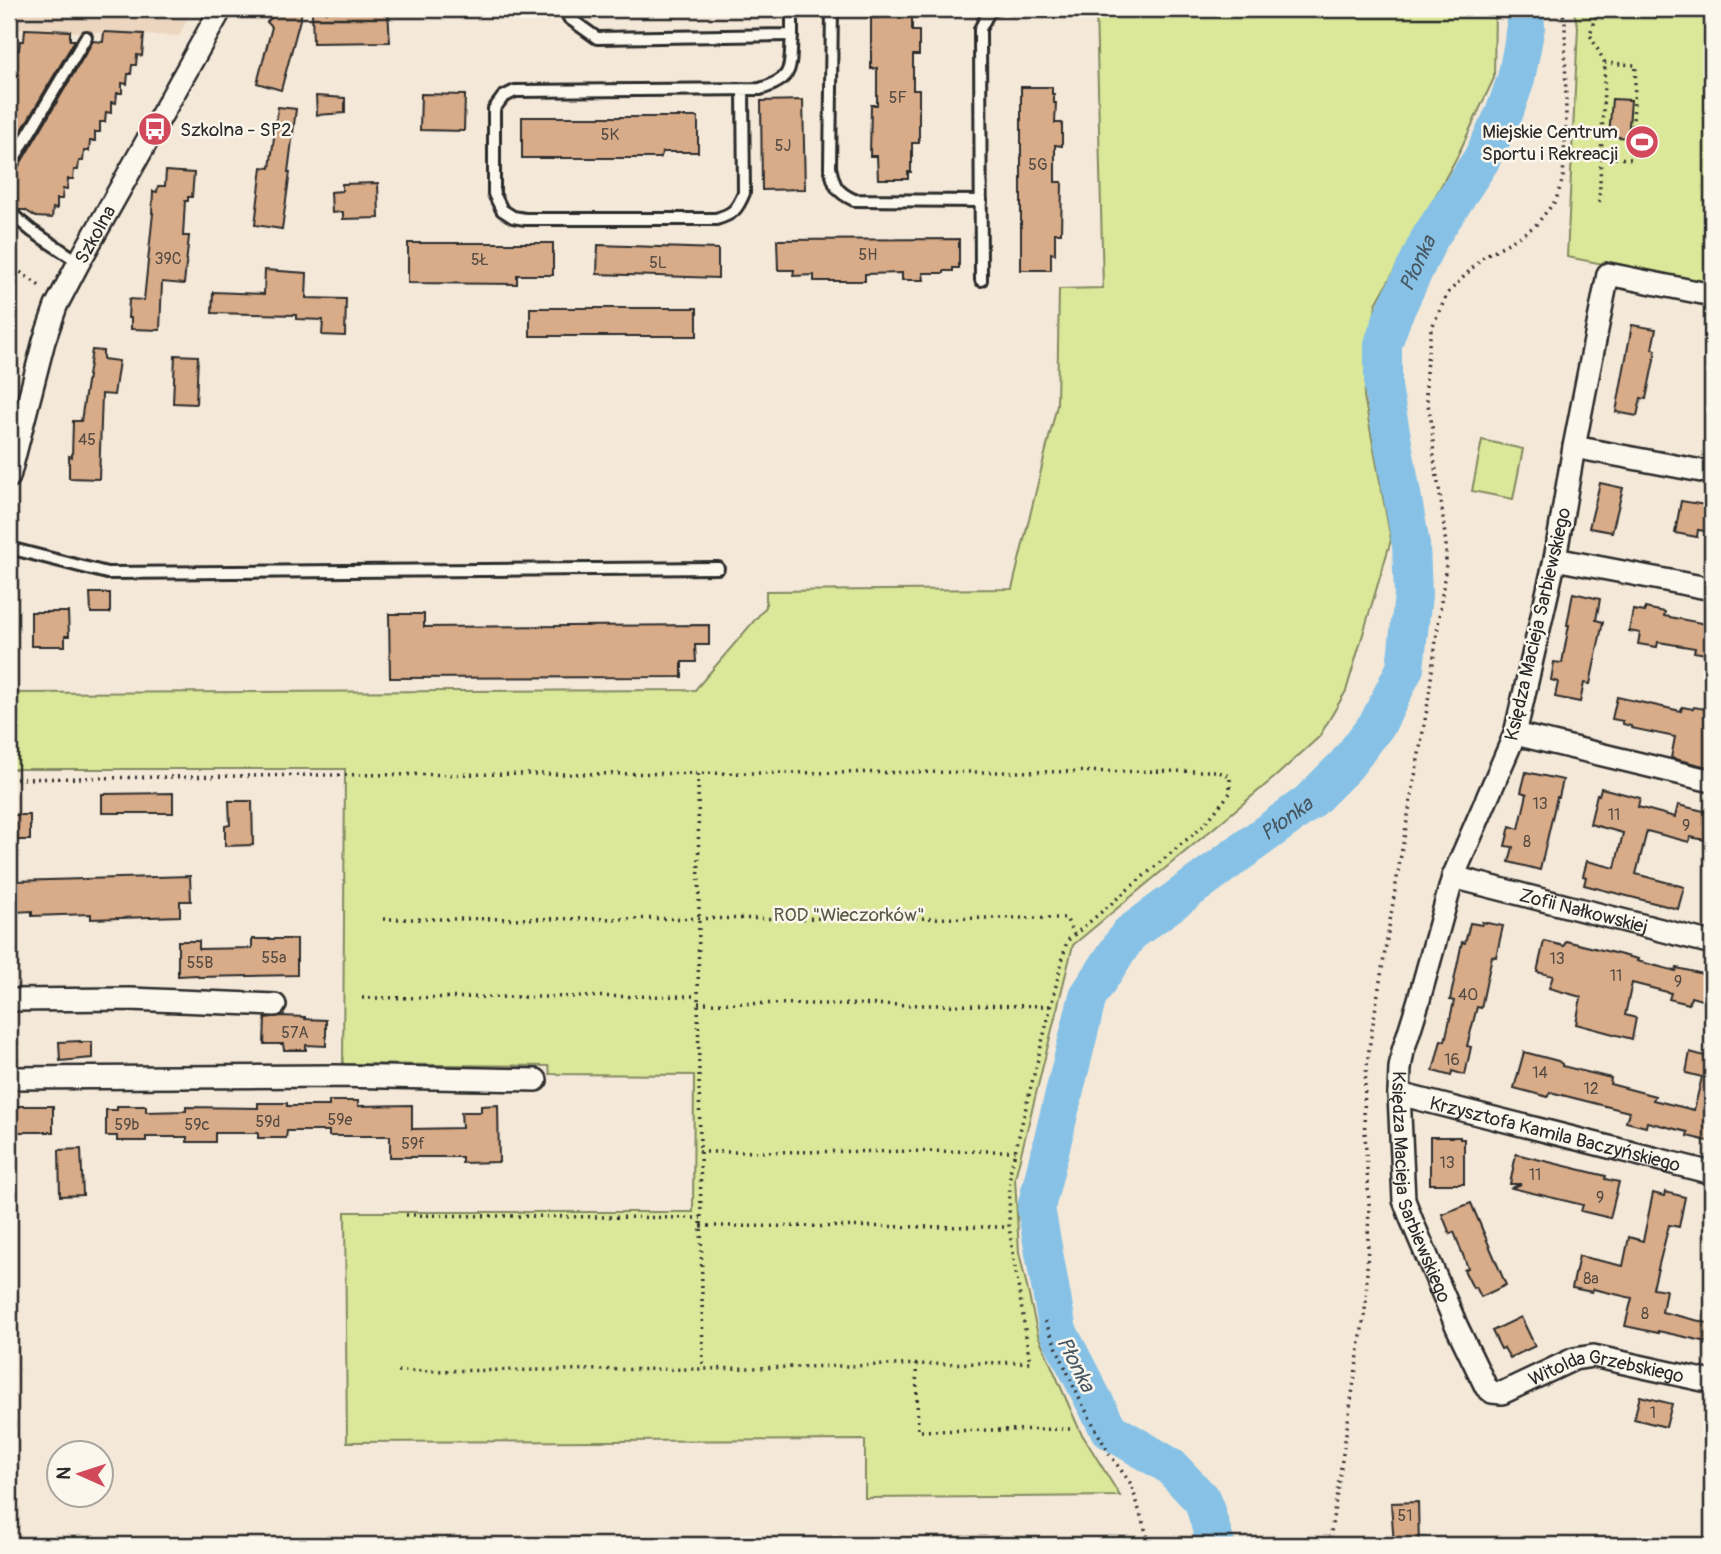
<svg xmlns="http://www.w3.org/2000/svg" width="1721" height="1554" font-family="Pangolin,sans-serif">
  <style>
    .built { fill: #ecd6c0 }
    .green { fill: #dbe799; stroke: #838962; stroke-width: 2 }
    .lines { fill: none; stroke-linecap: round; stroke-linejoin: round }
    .river { stroke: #87c2e6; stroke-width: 38 }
    .building { fill: #d8ac89; stroke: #2b2b2b; stroke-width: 2 }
    .lane-casing { stroke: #2b2b2b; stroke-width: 16 }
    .street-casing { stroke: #2b2b2b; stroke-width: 26 }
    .path { stroke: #2b2b2b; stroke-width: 3.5; stroke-dasharray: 2 5; stroke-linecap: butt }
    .lane { stroke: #fbf7ec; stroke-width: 10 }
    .street { stroke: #fbf7ec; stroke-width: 21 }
    .labels { text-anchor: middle; stroke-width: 5; stroke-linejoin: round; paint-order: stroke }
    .number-label { font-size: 16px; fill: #564b42 }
    .poi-label { font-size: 19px; fill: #2b2b2b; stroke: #fbf7ec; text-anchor: start }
    .street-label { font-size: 19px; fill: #2b2b2b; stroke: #fbf7ec }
    .park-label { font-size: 19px; fill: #575a46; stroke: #fbf7ec }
    .water-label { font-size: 21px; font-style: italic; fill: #475863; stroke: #fbf7ec }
  </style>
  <rect width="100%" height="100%" fill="#f4e8d8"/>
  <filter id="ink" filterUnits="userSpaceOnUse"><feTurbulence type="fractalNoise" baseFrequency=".0143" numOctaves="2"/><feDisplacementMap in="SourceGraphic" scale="14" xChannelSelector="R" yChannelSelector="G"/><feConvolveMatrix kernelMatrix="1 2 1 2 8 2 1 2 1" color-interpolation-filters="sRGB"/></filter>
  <g filter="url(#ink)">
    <polygon class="built" points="9,9 192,9 179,36 9,29"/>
    <g class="green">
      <polygon points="1096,9 1495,9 1494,78 1457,157 1376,304 1364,396 1391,540 1346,691 1319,737 1275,777 1073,945 1015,1178 1019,1252 1038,1335 1080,1431 1120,1496 865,1498 865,1440 347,1442 345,1212 693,1212 694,1075 550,1074 549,1066 343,1064 345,769 9,769 9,693 695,690 766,607 766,591 1012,589 1057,405 1059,289 1103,288"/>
      <polygon points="1573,9 1712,9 1712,285 1567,257 1578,27"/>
      <polygon points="1482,440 1523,449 1513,499 1472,491"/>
    </g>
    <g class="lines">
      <path class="river" id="s1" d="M 1216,1545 L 1203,1501 L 1170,1466 L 1109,1430 L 1058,1331 L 1036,1208 L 1088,996 L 1129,934 L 1309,802 L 1346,765 L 1378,723 L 1405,668 L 1413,595 L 1411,545 L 1383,387 L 1383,344 L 1393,316 L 1429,239 L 1481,160 L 1504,114 L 1516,79 L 1526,27 L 1525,9"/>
    </g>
    <g class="building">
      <polygon points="878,9 911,9 912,11 912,31 919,31 919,55 913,55 913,90 919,90 919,143 912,143 912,163 911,163 911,172 908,172 908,179 878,179 877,156 870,156 871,105 877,105 877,68 871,69 871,18 878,18"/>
      <polygon points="388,11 390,42 313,43 312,12"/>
      <polygon points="277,12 302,12 281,90 257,83 272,27 267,22"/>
      <polygon points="25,29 70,31 70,40 75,40 9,152 9,59 14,59 14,50 19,50 20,41 24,41"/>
      <polygon points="104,32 144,34 142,56 137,55 136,65 132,65 131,74 128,74 127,84 122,83 122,93 117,93 116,103 111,102 111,113 106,112 105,122 100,122 100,132 95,132 95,141 90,141 89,151 84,151 83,161 79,161 78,170 74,170 73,179 68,179 67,189 63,189 62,199 57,199 57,209 53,208 52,218 36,217 25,210 19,210 9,204 9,175 16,171 93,41 103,42"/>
      <polygon points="1021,87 1052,87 1052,94 1054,94 1054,103 1056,103 1055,123 1062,123 1062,146 1055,145 1055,182 1062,182 1061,233 1055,233 1055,254 1051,253 1051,270 1021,270"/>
      <polygon points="421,94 465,95 464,131 420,130"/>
      <polygon points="316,96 345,98 345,113 317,115"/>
      <polygon points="1612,99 1631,100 1628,138 1609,136"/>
      <polygon points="803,100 805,189 762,190 761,101"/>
      <polygon points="278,107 296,109 288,172 290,172 282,229 255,225 262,167 270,168"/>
      <polygon points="522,117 698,117 698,152 663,152 660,158 522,158"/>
      <polygon points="166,171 194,173 192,197 188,197 188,201 185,201 183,236 189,236 184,284 162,282 160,330 131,329 131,318 128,318 129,299 144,300 153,213 152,213 153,191 157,192 158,186 165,186"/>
      <polygon points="378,183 379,218 343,219 343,212 332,213 331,192 342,191 342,184"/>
      <polygon points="959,239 959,268 953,268 953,271 944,271 944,273 923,273 924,280 902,280 902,273 865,274 865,281 814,281 814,275 793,276 794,270 778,270 777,240"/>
      <polygon points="408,243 553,243 553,275 517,275 517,284 408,283"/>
      <polygon points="598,245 718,249 718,278 597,274"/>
      <polygon points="265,270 307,273 306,298 346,299 345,336 322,335 323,320 296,319 296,315 212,313 213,292 264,294"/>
      <rect x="530" y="308" width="167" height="28"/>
      <polygon points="1632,325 1656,329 1652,349 1656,350 1646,399 1641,398 1637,416 1616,412"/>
      <polygon points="92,350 103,351 103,359 119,361 114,395 102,394 99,479 69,478 69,456 72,457 73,421 81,421"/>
      <polygon points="175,355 198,356 196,404 173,403"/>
      <polygon points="1600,483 1623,488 1612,532 1589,528"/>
      <polygon points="1681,501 1712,506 1712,532 1698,530 1697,537 1675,533"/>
      <polygon points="90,593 110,593 110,613 91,613"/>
      <polygon points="1573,593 1600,599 1596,620 1603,622 1590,684 1584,683 1580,702 1555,697 1558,682 1551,680 1554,662 1562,663 1569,625 1567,625"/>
      <polygon points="1645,608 1665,612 1664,616 1712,625 1712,655 1694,652 1695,648 1658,642 1657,647 1638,644 1640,633 1629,631 1633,610 1645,612"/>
      <polygon points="31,612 68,612 69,636 65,636 65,646 31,646"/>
      <polygon points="389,614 424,614 424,627 709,625 709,645 695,645 696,662 682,662 682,677 390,678"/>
      <polygon points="1617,697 1681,711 1682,707 1693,709 1694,707 1712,710 1712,768 1671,758 1675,737 1631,728 1631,726 1623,724 1623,721 1612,719"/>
      <polygon points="1526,772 1563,780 1559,797 1557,797 1540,870 1509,862 1513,847 1505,846 1510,826 1519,829 1527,794 1521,792"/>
      <polygon points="1601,788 1640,798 1638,807 1675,817 1678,805 1712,813 1705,840 1690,837 1689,842 1647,831 1636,874 1684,887 1678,909 1584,885 1586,877 1583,876 1587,861 1615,868 1623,833 1590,824 1597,794 1599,795"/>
      <polygon points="173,793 173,813 102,813 102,794"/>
      <polygon points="229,801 252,801 253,845 225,846 225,826 230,825"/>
      <rect x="9" y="815" width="21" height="25"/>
      <polygon points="190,876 191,901 180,901 180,916 91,919 91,914 32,916 32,911 15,912 14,881"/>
      <polygon points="1482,922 1503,926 1496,957 1492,956 1481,1008 1477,1007 1467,1046 1471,1047 1465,1075 1452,1071 1451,1076 1433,1071 1441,1040 1445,1041 1454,1001 1450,1000 1462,942 1465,943 1470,923 1482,925"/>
      <polygon points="252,939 297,939 297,975 198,977 197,975 178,976 178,941 199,941 199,949 252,948"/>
      <polygon points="1544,941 1564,946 1566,941 1638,959 1637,961 1676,971 1677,968 1712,976 1712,1003 1691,997 1689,1004 1669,999 1671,993 1632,983 1625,1015 1636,1018 1632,1039 1576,1024 1581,997 1549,988 1553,976 1537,972"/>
      <polygon points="281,1016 305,1017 305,1019 326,1020 326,1046 306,1045 306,1050 284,1050 283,1044 264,1044 265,1018"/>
      <polygon points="80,1041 80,1042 92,1042 92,1058 60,1061 59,1042"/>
      <polygon points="1524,1052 1558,1061 1562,1064 1562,1066 1611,1078 1610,1084 1655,1096 1653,1100 1694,1110 1702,1077 1686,1073 1690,1052 1712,1058 1712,1142 1687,1136 1688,1132 1647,1122 1646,1127 1626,1122 1629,1112 1550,1092 1548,1097 1514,1088"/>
      <polygon points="329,1101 358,1101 358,1106 412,1105 412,1129 462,1128 461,1112 481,1112 481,1106 498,1105 499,1162 462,1163 462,1157 390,1157 390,1136 329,1136 329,1131 287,1131 286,1138 258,1138 258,1133 215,1133 215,1142 187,1142 187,1137 146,1137 146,1141 117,1141 117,1136 106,1136 106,1110 117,1110 117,1106 146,1106 146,1112 186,1111 186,1107 258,1108 258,1103 287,1103 287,1106 329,1106"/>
      <polygon points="15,1106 53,1106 53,1132 15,1132 15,1130 9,1130 9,1109 15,1108"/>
      <polygon points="1430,1137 1460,1137 1460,1139 1464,1139 1464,1184 1430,1184"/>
      <polygon points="81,1149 83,1195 60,1196 59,1150"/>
      <polygon points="1516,1154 1606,1176 1605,1179 1619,1182 1610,1218 1581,1211 1583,1205 1512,1188 1521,1184 1510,1184"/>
      <polygon points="1665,1192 1685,1197 1679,1227 1669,1225 1653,1288 1666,1290 1662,1312 1712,1324 1712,1343 1658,1331 1658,1333 1625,1326 1632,1298 1593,1289 1592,1292 1572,1288 1579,1256 1623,1266 1629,1237 1643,1241 1653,1193 1664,1196"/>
      <polygon points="1471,1203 1506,1285 1481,1297 1476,1287 1473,1288 1464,1270 1468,1268 1454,1232 1450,1234 1442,1214"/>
      <polygon points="1521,1317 1535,1346 1510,1358 1504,1348 1501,1349 1492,1331"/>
      <polygon points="1640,1396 1672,1404 1666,1427 1634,1419"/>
      <polygon points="1418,1502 1419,1545 1394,1545 1391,1503"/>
    </g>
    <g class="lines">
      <g class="lane-casing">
        <g id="lane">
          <polyline points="568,9 569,18 597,38 792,35 792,9"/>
          <path d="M 832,9 L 830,167 C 834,185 835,191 854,200 L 981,201"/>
          <path d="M 743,89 L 744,193 C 737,210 733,214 716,219 L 525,219 L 513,217 L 502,210 L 494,194 L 494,109 L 503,97 L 515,91 L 760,89 C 796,78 789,67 792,35"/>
          <polyline points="9,167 86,37"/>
          <polyline points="9,212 32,231 79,262"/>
          <polyline points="981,280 980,29 989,12 995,9"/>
          <polyline points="9,548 107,573 718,568"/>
        </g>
      </g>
      <g class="street-casing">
        <g id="street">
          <path id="s2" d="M 1712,295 L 1608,274 L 1574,447 L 1555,559 L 1515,734 L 1453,877 L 1418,1003 L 1403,1051 L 1400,1068 L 1399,1094 L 1404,1200 L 1412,1221 L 1457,1327 L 1486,1387 L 1492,1392 L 1502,1393 L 1574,1359 L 1593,1356 L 1712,1382"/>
          <polyline points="1574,447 1712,473"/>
          <path id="s3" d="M 9,477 L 44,341 L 56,306 L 79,262 L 221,9"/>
          <polyline points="1555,559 1712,589"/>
          <polyline points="1515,734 1712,781"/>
          <path id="s4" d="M 1453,877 L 1712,943"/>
          <polyline points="9,1000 130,999 275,1005"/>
          <polyline points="9,1078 336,1076 536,1080"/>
          <path id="s5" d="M 1399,1094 L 1712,1173"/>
        </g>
      </g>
      <g class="path">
        <polyline points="1597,9 1590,35 1605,63 1599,206"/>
        <polyline points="1650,9 1659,9"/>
        <polyline points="1601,157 1631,159 1636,65 1605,63"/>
        <polyline points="9,264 41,287"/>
        <polyline points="698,774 699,919 698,996 703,1369"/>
        <polyline points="9,779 323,775 1216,771 1230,776 1230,793 1204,825 1067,941 1010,1172 1009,1227 1030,1362 703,1369 398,1371"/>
        <polyline points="383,919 1066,918 1074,934"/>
        <polyline points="362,998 698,996"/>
        <polyline points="698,1003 1051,1006"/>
        <polyline points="699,1152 1015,1151"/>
        <polyline points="406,1215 701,1218"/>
        <polyline points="701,1226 1009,1227"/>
        <polyline points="1045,1321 1077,1394 1108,1452 1131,1484 1150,1545"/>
        <polyline points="916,1364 918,1431 1073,1429"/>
        <polyline points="1329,1545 1366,1303 1369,1204 1364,1116 1365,1082 1370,1042 1399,866 1427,709 1446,564 1446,546 1442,507 1434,459 1432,425 1426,394 1426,369 1431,329 1448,293 1484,256 1512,241 1535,226 1556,200 1563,178 1566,118 1565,23 1562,9"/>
      </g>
      <use href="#lane" class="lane"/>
      <use href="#street" class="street"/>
    </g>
  </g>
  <defs>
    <g id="bus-disc" transform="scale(1.75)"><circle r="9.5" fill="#d1495b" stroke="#fbf7ec"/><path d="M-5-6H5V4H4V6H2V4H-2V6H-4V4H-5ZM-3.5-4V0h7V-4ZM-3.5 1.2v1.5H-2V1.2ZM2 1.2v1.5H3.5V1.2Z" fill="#fff"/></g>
    <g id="stadium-disc" transform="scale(1.75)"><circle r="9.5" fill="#d1495b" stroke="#fbf7ec"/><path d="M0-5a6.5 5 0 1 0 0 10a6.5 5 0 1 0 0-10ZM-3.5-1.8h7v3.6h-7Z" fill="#fff"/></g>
  </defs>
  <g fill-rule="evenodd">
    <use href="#bus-disc" x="155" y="129"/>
    <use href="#stadium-disc" x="1642" y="142"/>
  </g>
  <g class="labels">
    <g class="number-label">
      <text x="898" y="103">5F</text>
      <text x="610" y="140">5K</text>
      <text x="783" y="151">5J</text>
      <text x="1038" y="170">5G</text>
      <text x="868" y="260">5H</text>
      <text x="168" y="264">39C</text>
      <text x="480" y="265">5Ł</text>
      <text x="658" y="268">5L</text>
      <text x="87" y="445">45</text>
      <text x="1540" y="809">13</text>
      <text x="1614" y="820">11</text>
      <text x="1686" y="831">9</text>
      <text x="1527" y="847">8</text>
      <text x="274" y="963">55a</text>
      <text x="1557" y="964">13</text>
      <text x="200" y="968">55B</text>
      <text x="1616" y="981">11</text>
      <text x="1678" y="987">9</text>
      <text x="1468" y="1000">40</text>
      <text x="295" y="1038">57A</text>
      <text x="1452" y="1065">16</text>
      <text x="1540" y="1078">14</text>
      <text x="1591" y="1094">12</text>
      <text x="340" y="1125">59e</text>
      <text x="268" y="1127">59d</text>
      <text x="127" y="1130">59b</text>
      <text x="197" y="1130">59c</text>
      <text x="413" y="1149">59f</text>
      <text x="1447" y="1168">13</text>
      <text x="1535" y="1180">11</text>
      <text x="1600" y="1203">9</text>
      <text x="1591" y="1284">8a</text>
      <text x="1645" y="1319">8</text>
      <text x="1653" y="1418">1</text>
      <text x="1405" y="1521">51</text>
    </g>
    <g class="poi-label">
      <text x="180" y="136">Szkolna - SP2</text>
      <text x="1618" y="138" text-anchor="end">Miejskie Centrum<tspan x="1618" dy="22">Sportu i Rekreacji</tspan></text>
    </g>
    <g class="street-label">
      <text dy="7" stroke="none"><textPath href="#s3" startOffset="259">Szkolna</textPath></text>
      <text transform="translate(1537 624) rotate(-77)" y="7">Księdza Macieja Sarbiewskiego</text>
      <text dy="7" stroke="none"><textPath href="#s4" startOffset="135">Zofii Nałkowskiej</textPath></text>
      <text dy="7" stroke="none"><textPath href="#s5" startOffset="161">Krzysztofa Kamila Baczyńskiego</textPath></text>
      <text dy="7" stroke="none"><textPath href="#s2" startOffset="1052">Księdza Macieja Sarbiewskiego</textPath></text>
      <text dy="7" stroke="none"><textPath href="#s2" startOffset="1395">Witolda Grzebskiego</textPath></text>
    </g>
    <g class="park-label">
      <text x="849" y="921">ROD "Wieczorków"</text>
    </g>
    <g class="water-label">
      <text dy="7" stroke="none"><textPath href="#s1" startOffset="1498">Płonka</textPath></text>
      <text dy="7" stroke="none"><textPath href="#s1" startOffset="889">Płonka</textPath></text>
      <text transform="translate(1076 1364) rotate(63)" y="7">Płonka</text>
    </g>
  </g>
  <rect width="1721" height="1554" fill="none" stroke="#fbf7ec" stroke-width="35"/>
  <rect x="18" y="18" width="1686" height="1519" fill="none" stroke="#2b2b2b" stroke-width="2.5" filter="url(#ink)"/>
  <g transform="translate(80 1474) rotate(273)"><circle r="33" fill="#fbf7ec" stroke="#a8a59f" stroke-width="2"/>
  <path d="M0-5L12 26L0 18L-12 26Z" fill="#d1495b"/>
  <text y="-10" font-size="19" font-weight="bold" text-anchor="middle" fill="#2b2b2b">N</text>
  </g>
</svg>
